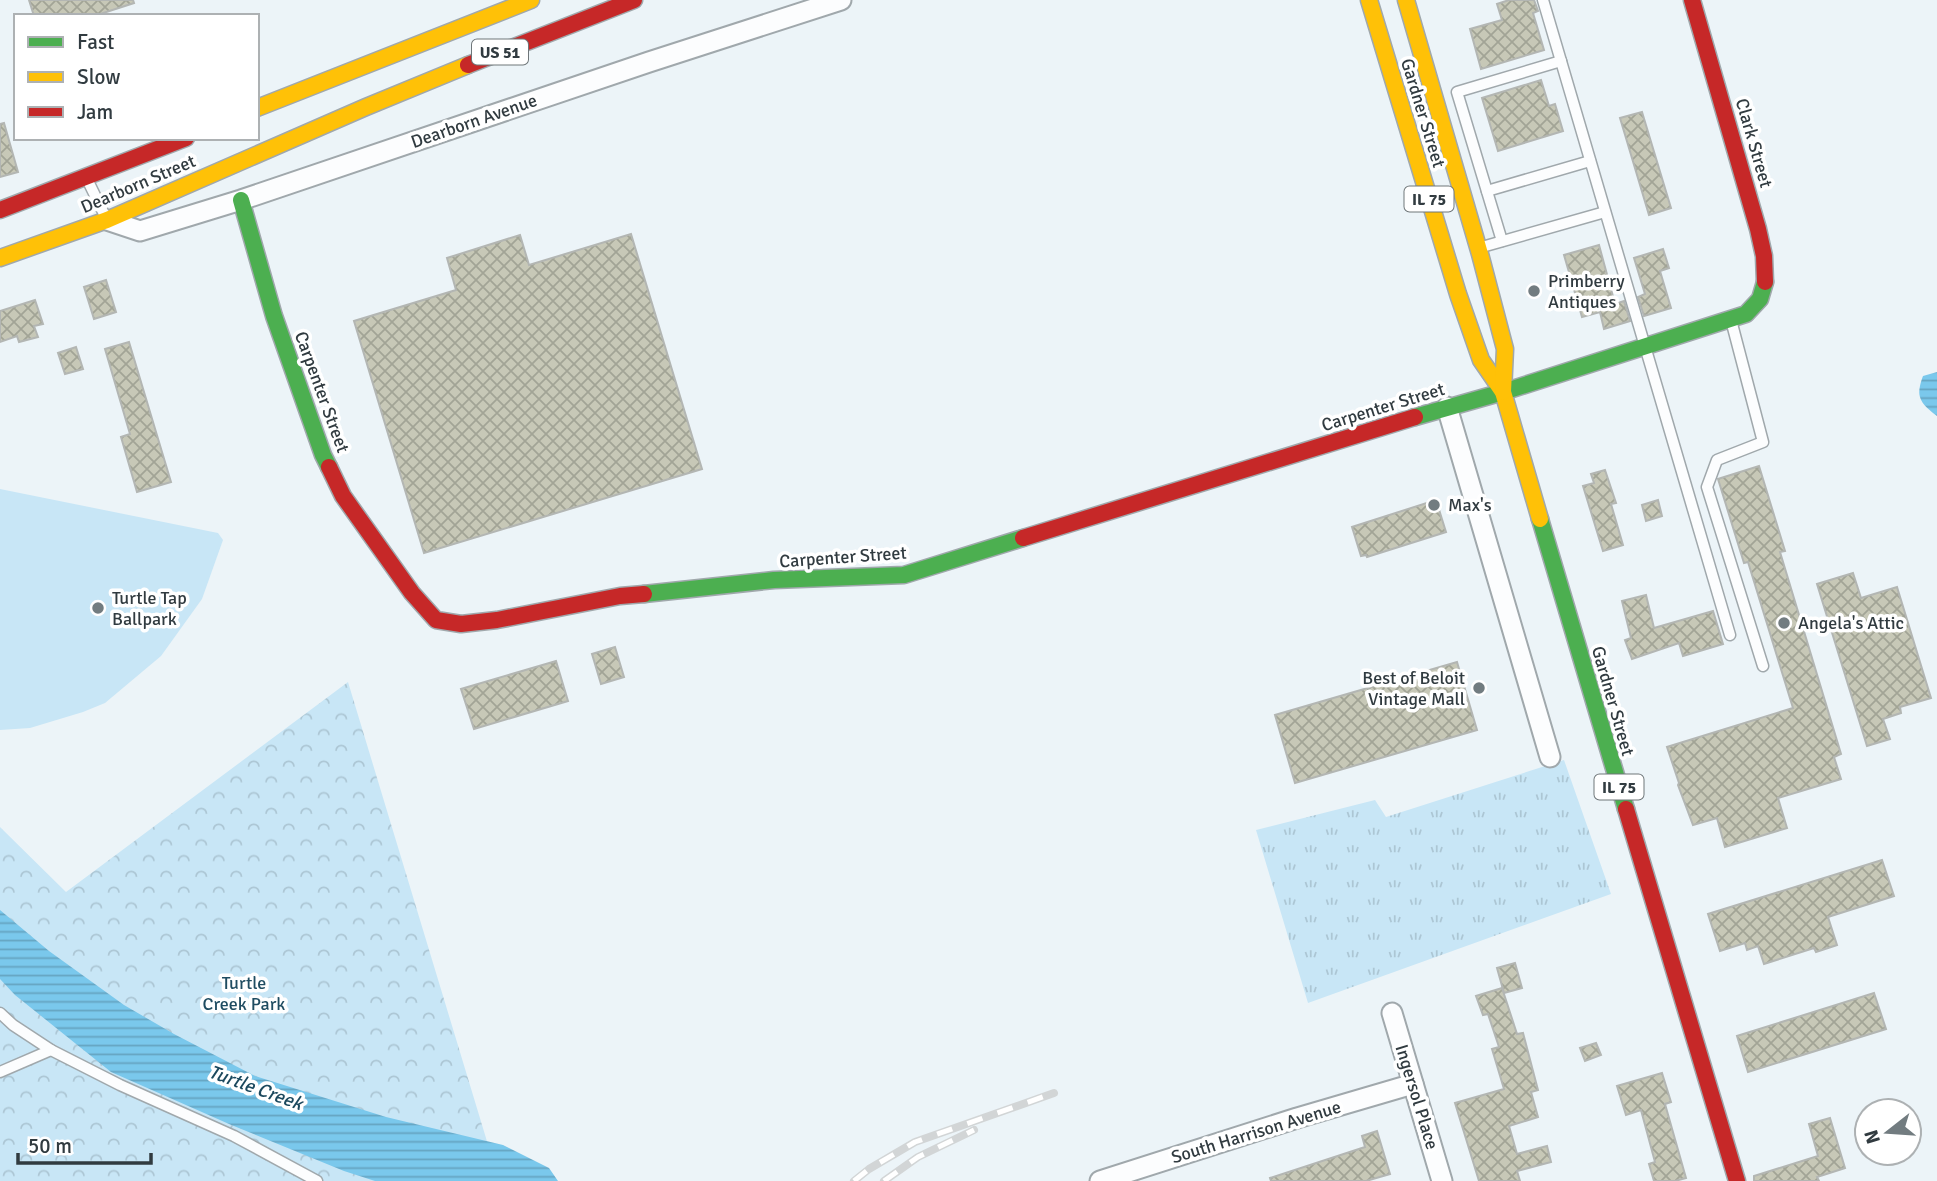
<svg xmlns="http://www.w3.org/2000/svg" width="1937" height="1181" font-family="Signika,sans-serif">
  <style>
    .grass { fill: url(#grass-tufts) }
    .forest { fill: url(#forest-crowns) }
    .pitch { fill: #c8e6f6 }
    .water { fill: url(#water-rules) }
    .building { fill: url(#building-cross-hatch); stroke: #b3b6b3; stroke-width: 2 }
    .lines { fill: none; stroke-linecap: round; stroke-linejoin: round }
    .lane-casing { stroke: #a0a8ac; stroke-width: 13 }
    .street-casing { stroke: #a0a8ac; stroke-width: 23 }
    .fast-casing { stroke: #a0a8ac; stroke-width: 19 }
    .slow-casing { stroke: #a0a8ac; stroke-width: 19 }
    .jam-casing { stroke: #a0a8ac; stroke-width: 19 }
    .lane { stroke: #fcfdfe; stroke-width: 10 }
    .street { stroke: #fcfdfe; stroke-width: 19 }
    .fast { stroke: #4caf50; stroke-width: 16 }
    .slow { stroke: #ffc107; stroke-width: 16 }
    .jam { stroke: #c62828; stroke-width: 16 }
    .rail-casing { stroke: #d2d5d6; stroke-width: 8 }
    .rail { stroke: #fff; stroke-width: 5; stroke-dasharray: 16; stroke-linecap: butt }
    .poi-dot { fill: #727c80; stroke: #fff; stroke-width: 2.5 }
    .labels { text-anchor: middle; stroke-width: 7; stroke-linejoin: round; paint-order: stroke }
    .shield { fill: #fff; stroke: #6f7679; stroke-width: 2 }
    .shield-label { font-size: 16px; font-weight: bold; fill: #313b40 }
    .street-label { font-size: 18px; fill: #313b40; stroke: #fff }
    .poi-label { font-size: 18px; fill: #313b40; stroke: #fff; text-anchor: start }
    .park-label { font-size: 18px; fill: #1f4c61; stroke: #fff }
    .water-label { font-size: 19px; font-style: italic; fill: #1c495e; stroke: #fff }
  </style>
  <defs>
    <pattern id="grass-tufts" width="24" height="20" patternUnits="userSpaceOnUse" patternTransform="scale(1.75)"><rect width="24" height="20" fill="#c8e6f6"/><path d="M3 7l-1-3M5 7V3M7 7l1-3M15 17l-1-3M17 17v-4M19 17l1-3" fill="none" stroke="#acc6d4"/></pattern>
    <pattern id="forest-crowns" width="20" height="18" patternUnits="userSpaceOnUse" patternTransform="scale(1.75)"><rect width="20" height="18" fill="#c8e6f6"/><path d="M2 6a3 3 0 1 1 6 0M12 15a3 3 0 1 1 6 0" fill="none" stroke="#acc6d4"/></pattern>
    <pattern id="water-rules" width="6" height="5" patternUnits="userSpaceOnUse" patternTransform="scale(1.75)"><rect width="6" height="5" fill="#7ac8ec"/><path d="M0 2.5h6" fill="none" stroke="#65a4c1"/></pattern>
    <pattern id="building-cross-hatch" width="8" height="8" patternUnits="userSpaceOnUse" patternTransform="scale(1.75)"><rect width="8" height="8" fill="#c7c8b7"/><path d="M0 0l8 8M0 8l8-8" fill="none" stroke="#a2a496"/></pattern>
  </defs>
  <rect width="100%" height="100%" fill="#ecf4f8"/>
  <polygon class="grass" points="1564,760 1611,894 1308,1003 1256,830 1375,800 1386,817"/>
  <polygon class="forest" points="348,682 499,1181 0,1181 0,827 66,892"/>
  <polygon class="pitch" points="0,489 218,533 223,540 202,599 161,656 105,703 83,712 30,728 0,730"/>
  <g class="water">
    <path d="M 1937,372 L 1937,416 C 1920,403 1915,397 1923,376 Z"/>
    <polygon points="0,910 49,951 124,1005 174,1034 255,1076 386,1117 503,1145 549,1168 558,1181 375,1181 344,1171 229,1124 111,1072 15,995 0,979"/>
  </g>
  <g class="building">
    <polygon points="29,0 133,0 134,3 94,16 34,16"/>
    <polygon points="1509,0 1534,0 1538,11 1533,13 1544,50 1481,69 1470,29 1502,20 1497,4"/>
    <polygon points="1541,80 1549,106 1555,104 1563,131 1498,151 1482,98"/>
    <polygon points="1642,112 1671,208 1649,215 1620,118"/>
    <polygon points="4,123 18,172 0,177 0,124"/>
    <polygon points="631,234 702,469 424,553 354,321 456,290 447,258 520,235 529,265"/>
    <polygon points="1599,245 1615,304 1624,301 1630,321 1604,329 1600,312 1582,317 1564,255"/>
    <polygon points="1663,249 1669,268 1660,271 1671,308 1644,316 1638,297 1645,294 1634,258"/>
    <polygon points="106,280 116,312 94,319 84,287"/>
    <polygon points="35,300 43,324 34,326 38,337 19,342 17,336 0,342 0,311"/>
    <polygon points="129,342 171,482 137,492 121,437 130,434 105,349"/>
    <polygon points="76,347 83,369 65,374 58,353"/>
    <polygon points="1759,466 1785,551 1780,552 1841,754 1834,757 1841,779 1778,798 1787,828 1725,847 1717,818 1693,825 1678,785 1679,783 1667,747 1793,708 1748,562 1744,563 1718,479"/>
    <polygon points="1605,470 1616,503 1611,504 1623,545 1603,551 1583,486 1594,483 1591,474"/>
    <polygon points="1436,500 1446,532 1367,557 1366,555 1361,556 1352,527"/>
    <polygon points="1658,500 1662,516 1646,521 1642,505"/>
    <polygon points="1853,573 1861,598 1897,587 1931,698 1900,707 1901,713 1883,719 1890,739 1867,746 1817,584"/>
    <polygon points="1646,595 1654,628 1713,611 1723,644 1683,656 1679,643 1632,659 1625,640 1631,638 1622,601"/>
    <polygon points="615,647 624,677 601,684 592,654"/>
    <polygon points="556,661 568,701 474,729 461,689"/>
    <polygon points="1457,662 1477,730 1295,783 1275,715"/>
    <polygon points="1882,860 1894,896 1828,917 1837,945 1816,952 1814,948 1764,964 1758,946 1747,950 1745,943 1720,951 1708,914"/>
    <polygon points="1515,963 1522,988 1504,993 1497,968"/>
    <polygon points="1502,988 1517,1034 1523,1033 1538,1090 1531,1092 1538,1117 1509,1126 1517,1154 1547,1146 1551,1162 1517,1171 1520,1181 1479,1181 1455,1103 1504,1089 1492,1049 1499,1047 1488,1014 1483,1015 1476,996"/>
    <polygon points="1874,993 1886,1029 1748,1072 1737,1036"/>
    <polygon points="1596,1043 1601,1055 1585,1061 1580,1048"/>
    <polygon points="1662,1073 1671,1102 1665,1104 1686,1178 1675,1181 1654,1181 1649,1164 1655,1162 1641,1110 1626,1115 1617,1086"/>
    <polygon points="1830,1118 1845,1168 1817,1177 1819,1181 1754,1181 1754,1176 1818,1156 1809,1124"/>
    <polygon points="1377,1131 1390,1174 1366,1181 1271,1181 1270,1178 1365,1147 1362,1136"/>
  </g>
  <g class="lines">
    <g class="lane-casing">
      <g id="lane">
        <polyline points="1543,0 1730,635"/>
        <polyline points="87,179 105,216"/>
        <polyline points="1487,191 1590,161"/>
        <polyline points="1502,241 1457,92 1561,61"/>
        <polyline points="1482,247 1605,212"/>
        <polyline points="1731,320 1763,442 1717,460 1707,487 1763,666"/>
        <polyline points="0,1013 13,1025 51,1050 120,1085 234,1136 317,1181"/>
        <polyline points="0,1072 51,1050"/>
      </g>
    </g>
    <g class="street-casing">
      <g id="street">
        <polyline points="107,220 140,231 241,200 649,62 841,0"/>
        <polyline points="1447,407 1550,757"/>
        <polyline points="1392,1013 1442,1181"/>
        <polyline points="1100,1181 1297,1118 1413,1084"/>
      </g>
    </g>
    <g class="fast-casing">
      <g id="fast">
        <polyline points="241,200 274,316 323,455 329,467"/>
        <polyline points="1415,417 1503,392 1746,314 1760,299 1765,282"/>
        <polyline points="1540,519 1626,809"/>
        <polyline points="644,594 774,580 904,575 1023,538"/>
      </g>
    </g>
    <g class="slow-casing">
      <g id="slow">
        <polyline points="1369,0 1458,294 1481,360 1503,392 1540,519"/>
        <polyline points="1406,0 1480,254 1505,349 1503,392"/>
        <polyline points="257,108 531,0"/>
        <polyline points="0,258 107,220 366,107 468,65"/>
      </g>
    </g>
    <g class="jam-casing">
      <g id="jam">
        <polyline points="1692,0 1758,229 1764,256 1765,282"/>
        <polyline points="468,65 634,0"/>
        <polyline points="0,210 186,138"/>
        <polyline points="329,467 343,496 412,593 436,620 461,624 497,620 620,596 644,594"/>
        <polyline points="1023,538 1415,417"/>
        <polyline points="1626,809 1737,1181"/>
      </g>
    </g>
    <use href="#lane" class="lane"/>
    <use href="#street" class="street"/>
    <use href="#fast" class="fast"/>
    <use href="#slow" class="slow"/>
    <use href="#jam" class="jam"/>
    <g class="rail-casing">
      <g id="rail">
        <polyline points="854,1181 869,1169 915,1142 1054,1093"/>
        <polyline points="884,1181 918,1157 974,1130"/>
      </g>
    </g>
    <use href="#rail" class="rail"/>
  </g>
  <g class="poi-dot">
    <circle cx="1534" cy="291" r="7"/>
    <circle cx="1434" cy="505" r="7"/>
    <circle cx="98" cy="608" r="7"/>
    <circle cx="1784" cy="623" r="7"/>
    <circle cx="1479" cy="688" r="7"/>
  </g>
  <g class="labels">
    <g class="shield">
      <rect x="472" y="39.5" width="56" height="25" rx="5"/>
      <rect x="1404.5" y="186.5" width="49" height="25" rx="5"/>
      <rect x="1594.5" y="774.5" width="49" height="25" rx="5"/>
    </g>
    <g class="shield-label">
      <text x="500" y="58">US 51</text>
      <text x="1429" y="205">IL 75</text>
      <text x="1619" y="793">IL 75</text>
    </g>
    <g class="street-label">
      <text transform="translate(1423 113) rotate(73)" y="6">Gardner Street</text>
      <text transform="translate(474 121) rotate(-19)" y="6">Dearborn Avenue</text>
      <text transform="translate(1754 143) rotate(74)" y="6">Clark Street</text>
      <text transform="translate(138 184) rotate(-23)" y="6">Dearborn Street</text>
      <text transform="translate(322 392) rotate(70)" y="6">Carpenter Street</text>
      <text transform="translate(1383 407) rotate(-17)" y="6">Carpenter Street</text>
      <text transform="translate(843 557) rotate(-4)" y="6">Carpenter Street</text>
      <text transform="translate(1613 701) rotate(74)" y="6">Gardner Street</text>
      <text transform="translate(1417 1097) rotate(73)" y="6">Ingersol Place</text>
      <text transform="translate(1256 1132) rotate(-17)" y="6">South Harrison Avenue</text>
    </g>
    <g class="poi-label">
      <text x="1548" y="287">Primberry<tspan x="1548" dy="21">Antiques</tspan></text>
      <text x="1448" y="511">Max's</text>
      <text x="112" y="604">Turtle Tap<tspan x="112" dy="21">Ballpark</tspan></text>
      <text x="1798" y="629">Angela's Attic</text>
      <text x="1465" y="684" text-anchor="end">Best of Beloit<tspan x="1465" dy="21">Vintage Mall</tspan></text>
    </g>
    <g class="park-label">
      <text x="244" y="989">Turtle<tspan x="244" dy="21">Creek Park</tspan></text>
    </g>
    <g class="water-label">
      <text transform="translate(256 1087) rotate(20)" y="7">Turtle Creek</text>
    </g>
  </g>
  <rect x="14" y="14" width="245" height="126" fill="#ffffff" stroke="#adb1b3" stroke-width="2"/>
  <rect x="28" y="37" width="35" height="10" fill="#4caf50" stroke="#adb1b3" stroke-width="2"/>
  <text x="77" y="49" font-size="21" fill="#313b40">Fast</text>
  <rect x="28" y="72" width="35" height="10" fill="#ffc107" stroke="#adb1b3" stroke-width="2"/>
  <text x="77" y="84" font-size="21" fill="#313b40">Slow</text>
  <rect x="28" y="107" width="35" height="10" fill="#c62828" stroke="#adb1b3" stroke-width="2"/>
  <text x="77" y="119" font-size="21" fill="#313b40">Jam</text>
  <g transform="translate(1888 1132) rotate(253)"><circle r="33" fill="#ffffff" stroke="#adb1b3" stroke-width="2"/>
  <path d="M0-5L12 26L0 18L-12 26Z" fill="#727c80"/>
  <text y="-10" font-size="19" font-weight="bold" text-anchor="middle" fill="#313b40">N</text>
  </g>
  <path d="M18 1153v10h133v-10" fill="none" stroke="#313b40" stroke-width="3.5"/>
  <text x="28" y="1153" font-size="21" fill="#313b40" stroke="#ffffff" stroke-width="5" paint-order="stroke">50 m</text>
</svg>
